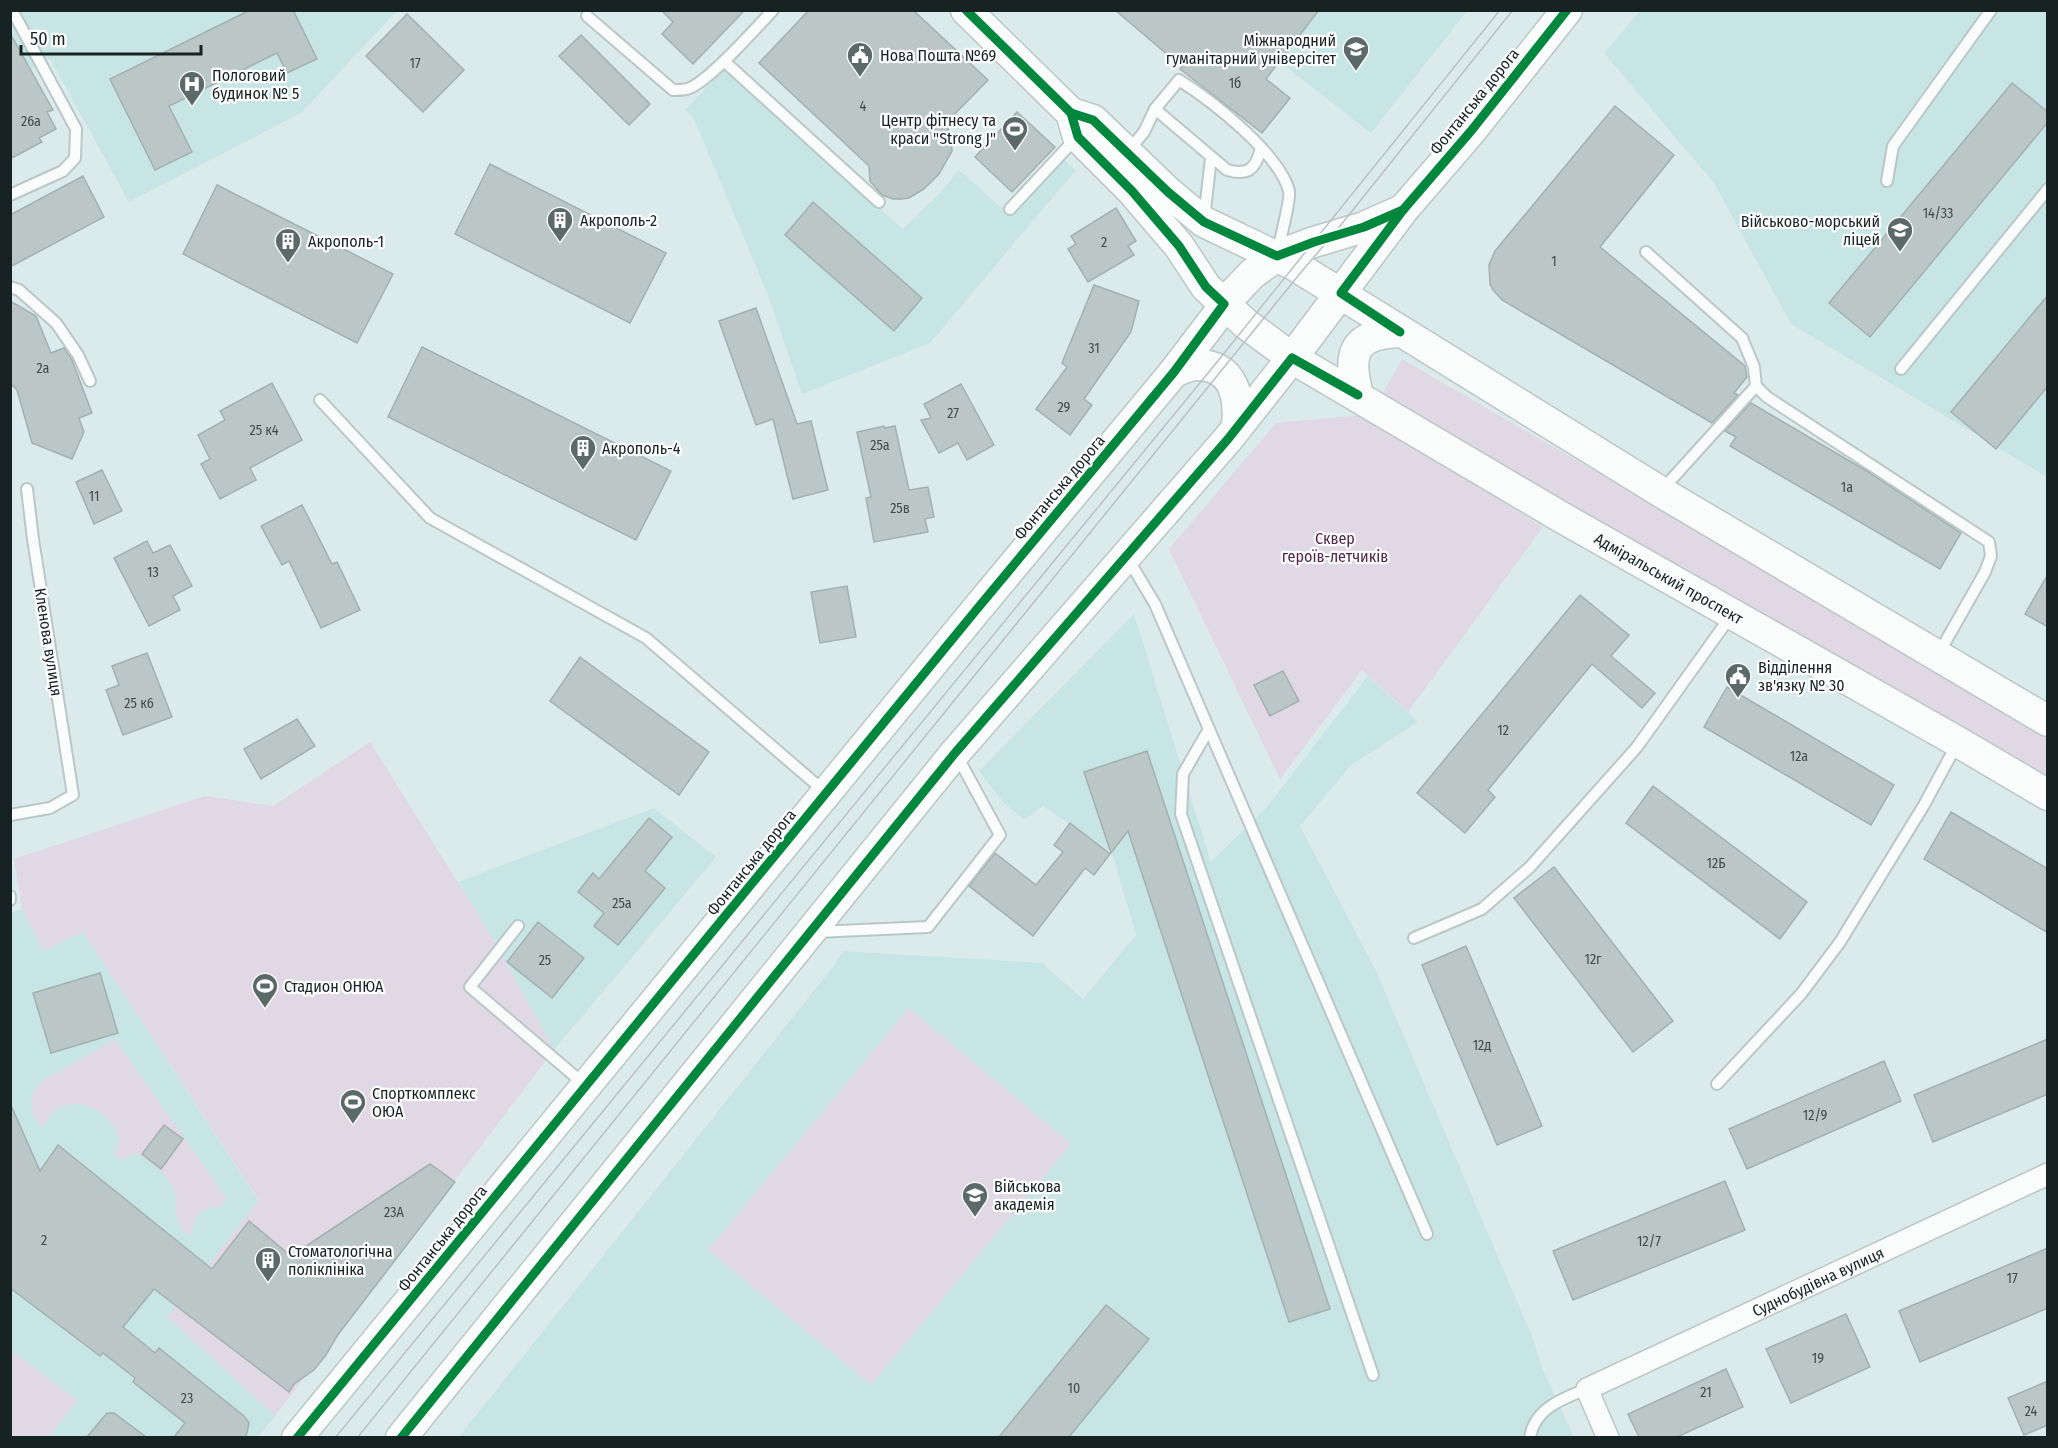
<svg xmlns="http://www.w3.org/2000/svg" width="2058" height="1448" font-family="'Fira Sans Condensed',sans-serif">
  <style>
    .built { fill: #c8e5e5 }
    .green { fill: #e0d8e4 }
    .building { fill: #bbc7c7; stroke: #a3b0b0; stroke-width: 1.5 }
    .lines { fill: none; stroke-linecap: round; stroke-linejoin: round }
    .service-casing { stroke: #bac7c7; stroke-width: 14 }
    .minor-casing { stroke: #bac7c7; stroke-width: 24 }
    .secondary-casing { stroke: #bac7c7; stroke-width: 33 }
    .service { stroke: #fafcfc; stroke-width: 10 }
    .minor { stroke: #fafcfc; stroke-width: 21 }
    .secondary { stroke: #fafcfc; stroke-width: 30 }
    .tram { stroke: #bbc0c0; stroke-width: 1.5 }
    .cycleway-casing { stroke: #fff; stroke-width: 13 }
    .cycleway { stroke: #00873e; stroke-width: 9 }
    .labels { text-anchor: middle; stroke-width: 4.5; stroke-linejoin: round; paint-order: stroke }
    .number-label { font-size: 14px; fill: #404c4c }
    .poi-label { font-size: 16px; fill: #172323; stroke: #fff; text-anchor: start }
    .street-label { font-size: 16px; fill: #172323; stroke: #fff }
    .park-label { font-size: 16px; fill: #53254d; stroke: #fff }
  </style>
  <rect width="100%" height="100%" fill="#dbebeb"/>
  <g class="built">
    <polygon points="10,11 397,11 301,113 129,202 50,59 11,80"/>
    <polygon points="1214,11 1467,11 1371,133"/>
    <polygon points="1640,11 2047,11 2047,477 1791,324 1714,183 1604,53"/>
    <polygon points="725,69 903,229 942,191 959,170 1003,209 1055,152 1076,170 930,343 802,394 767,293 694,119 685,110"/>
    <polygon points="1134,614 1211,862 1266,808 1368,676 1418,722 1351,765 1300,826 1375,969 1534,1341 1542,1368 1574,1437 458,1438 832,968 843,951 1042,963 1083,999 1136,935 1112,853 1043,806 1024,820 1003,802 979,771"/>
    <polygon points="654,808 716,857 554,1050 492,937 458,882"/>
    <polygon points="22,909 44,950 83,932 259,1201 168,1317 275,1416 258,1437 11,1437 10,913"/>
  </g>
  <g class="green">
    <polygon points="1402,359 2047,733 2047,786 1380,398"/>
    <polygon points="1362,415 1543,527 1408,712 1362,670 1280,779 1169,549 1276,423"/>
    <polygon points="370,742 492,937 554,1050 275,1416 168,1317 259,1200 83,932 44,951 22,909 14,859 205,796 273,806"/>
    <polygon points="909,1008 1071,1144 871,1385 708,1250"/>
    <path d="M 115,1039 L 227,1199 L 217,1209 L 211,1207 C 197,1212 193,1219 192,1234 L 188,1236 C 182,1231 177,1220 176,1212 C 175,1206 177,1199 175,1193 C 170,1176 150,1160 135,1153 L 129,1155 L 124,1159 L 118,1159 L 114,1153 C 136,1125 75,1085 51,1114 C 49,1118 46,1122 44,1126 L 39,1125 C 28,1110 29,1095 42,1081 Z"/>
    <polygon points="11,1350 77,1400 49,1437 11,1437"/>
  </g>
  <g class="building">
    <polygon points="250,10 293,10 317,59 287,73 277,53 169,106 192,152 155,170 110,79"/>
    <polygon points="661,10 745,10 693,64 662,34 673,22"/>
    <polygon points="809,10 913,10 988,80 946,123 951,137 952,151 939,174 924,189 909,198 901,199 893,199 882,195 870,181 869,166 759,63"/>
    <polygon points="1115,10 1319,10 1266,79 1290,98 1262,133 1180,69 1182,67"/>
    <polygon points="407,14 464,70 423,112 366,56"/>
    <polygon points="10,33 53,110 47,112 56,129 39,138 42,142 10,159"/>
    <polygon points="581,35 650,104 629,125 559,56"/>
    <polygon points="2012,83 2048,112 2048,122 1870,337 1829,303"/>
    <polygon points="1615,106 1674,155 1600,247 1745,366 1747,377 1734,393 1738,395 1712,423 1502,300 1493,290 1490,284 1489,265 1495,251"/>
    <polygon points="1017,112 1055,147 1012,192 975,157"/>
    <polygon points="490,164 666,253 630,323 455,234"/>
    <polygon points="83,176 104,217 10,267 10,215"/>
    <polygon points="217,185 393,274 357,343 183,254"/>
    <polygon points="813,202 922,298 894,331 785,235"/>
    <polygon points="1116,208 1136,241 1128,246 1134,255 1088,282 1068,249 1076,244 1071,236"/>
    <polygon points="1094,285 1139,301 1131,332 1084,399 1092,405 1070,435 1036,409 1067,367 1062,363"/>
    <polygon points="2048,295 2048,386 1996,449 1951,412"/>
    <polygon points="10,301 36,316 51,353 64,348 72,360 92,413 79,418 84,432 72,459 32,443 17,390 10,383"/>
    <polygon points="756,308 797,424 811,421 828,490 793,499 773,419 756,425 719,321"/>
    <polygon points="422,347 671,471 636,540 388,417"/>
    <polygon points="272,383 302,440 250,468 256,480 220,499 201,464 210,459 198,435 225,420 220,411"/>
    <polygon points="961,384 994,445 967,460 958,443 939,453 921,420 931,418 924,404"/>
    <polygon points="1751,403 1870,473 1961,533 1940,569 1730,446 1736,437 1725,431"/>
    <polygon points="884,426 885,428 895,426 909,490 928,487 934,517 925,519 928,532 874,542 866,498 871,497 857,432"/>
    <polygon points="102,470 122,511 94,524 76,482"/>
    <polygon points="302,505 332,564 337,562 360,610 321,628 289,561 282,565 261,526"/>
    <polygon points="147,541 153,553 170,545 192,586 173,596 180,610 149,626 114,558"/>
    <polygon points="2048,574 2048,627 2025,614"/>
    <polygon points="847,586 856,637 820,643 811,592"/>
    <polygon points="1580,595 1629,635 1611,656 1655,693 1642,708 1592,664 1488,790 1495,797 1465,833 1417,793"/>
    <polygon points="147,653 172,717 123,735 106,690 119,685 112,666"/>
    <polygon points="580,657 709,752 679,795 550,701"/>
    <polygon points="1283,671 1299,701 1270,716 1254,685"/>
    <polygon points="1727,687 1894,785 1871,825 1704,727"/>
    <polygon points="297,719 315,746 261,779 244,749"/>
    <polygon points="1147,751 1330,1309 1289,1322 1128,831 1111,853 1084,772"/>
    <polygon points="1653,786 1807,902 1780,939 1626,823"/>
    <polygon points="1951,812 2048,869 2048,933 1924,859"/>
    <polygon points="649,818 672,837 645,871 665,888 618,945 594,926 604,913 578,892 593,873 599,879"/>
    <polygon points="1070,823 1110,854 1094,875 1085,868 1033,936 969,886 995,853 1036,885 1063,852 1054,845"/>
    <polygon points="1554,867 1673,1021 1633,1052 1514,898"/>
    <polygon points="538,922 584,958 552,998 507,962"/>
    <polygon points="1466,946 1542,1126 1497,1145 1422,965"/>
    <polygon points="100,973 118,1033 51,1053 33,993"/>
    <polygon points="2048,1039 2048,1094 1933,1142 1914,1095"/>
    <polygon points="1884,1061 1901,1101 1747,1169 1729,1129"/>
    <polygon points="10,1103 40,1171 58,1145 212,1269 249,1221 291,1256 430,1164 455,1182 337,1336 326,1355 314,1370 294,1384 289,1392 154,1289 123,1327 155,1353 159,1348 244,1416 249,1423 246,1437 174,1437 185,1423 133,1382 135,1378 103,1353 100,1356 10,1288"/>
    <polygon points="164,1125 183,1139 161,1169 142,1154"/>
    <polygon points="1725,1181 1745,1230 1573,1300 1553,1251"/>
    <polygon points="2048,1248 2048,1308 1920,1362 1899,1311"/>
    <polygon points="1106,1305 1149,1339 1069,1437 999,1437"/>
    <polygon points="1846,1314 1870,1367 1791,1403 1766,1349"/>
    <polygon points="1726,1369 1743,1407 1677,1437 1639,1437 1628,1414"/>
    <polygon points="2048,1381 2048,1425 2024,1435 2008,1398"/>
    <polygon points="107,1413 114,1413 146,1437 87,1437"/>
  </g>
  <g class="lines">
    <g class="service-casing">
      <g id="service">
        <path d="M 587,16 L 673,90 C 678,90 683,90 687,89 C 707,84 757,27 773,10"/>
        <polyline points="724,61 879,202"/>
        <path d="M 1155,109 L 1227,170 C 1248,176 1256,169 1261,148"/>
        <path d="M 1129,150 L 1144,132 L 1155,109 L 1179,80 C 1212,101 1279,153 1289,191 C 1291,200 1280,239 1278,250"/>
        <polyline points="1887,181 1893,146 1991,10"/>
        <polyline points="10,195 63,171 75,158 76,129 12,10"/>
        <polyline points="1010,209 1077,137"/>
        <polyline points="1204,219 1211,158"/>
        <polyline points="1646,252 1742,338 1754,367 1756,386 1767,397 1989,542 1991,556 1985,572 1939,653"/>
        <polyline points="10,287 19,290 56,323 78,355 90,381"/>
        <polyline points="1901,369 2048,189"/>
        <polyline points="320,400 430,518 646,638 824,791"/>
        <polyline points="1661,491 1756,386"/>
        <polyline points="1128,559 1155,604 1427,1234"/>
        <polyline points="1209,729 1183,774 1181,814 1373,1375"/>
        <polyline points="10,815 50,808 73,795 33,539 27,489"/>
        <polyline points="10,896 10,900"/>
        <polyline points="518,926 470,987 584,1084"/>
        <polyline points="816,932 928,927 1000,835 956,754"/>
        <polyline points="1414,938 1482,909 1530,867 1637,747 1730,617"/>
        <polyline points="1717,1084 1801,994 1840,942 1924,805 1958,742"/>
        <path d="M 1530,1438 C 1534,1409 1563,1398 1587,1389"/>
      </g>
    </g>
    <g class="minor-casing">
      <g id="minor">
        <path id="s1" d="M 1608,1438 L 1587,1389 L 2048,1174"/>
      </g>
    </g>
    <g class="secondary-casing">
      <g id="secondary">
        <polyline points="966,10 1071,113 1093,120 1168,192 1204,222 1294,265 1661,492 2048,721"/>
        <path id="s2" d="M 1071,113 L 1078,137 L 1132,191 L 1179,246 L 1206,287 L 1246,324 L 1292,358 L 1561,517 L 1958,742 L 2048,795"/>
        <path d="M 1174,372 C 1181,369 1190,365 1197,365 C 1234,365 1240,397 1237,426"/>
        <path d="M 1358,395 C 1347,353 1353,334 1400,332"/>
        <polyline points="297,1438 977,609 1174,372 1235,292 1252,274 1277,256 1314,242 1364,227 1400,211"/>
        <polyline points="401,1438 955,753 1228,439 1292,358 1403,210 1471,131 1567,10"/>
      </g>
    </g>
    <use href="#service" class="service"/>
    <use href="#minor" class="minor"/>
    <use href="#secondary" class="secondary"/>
    <g class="tram">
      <polyline points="335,1438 1213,367 1500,10"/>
      <polyline points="357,1438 1302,271 1332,236 1513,10"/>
    </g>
    <g class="cycleway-casing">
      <g id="cycleway">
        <polyline points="966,10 1071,113 1093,120 1168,192 1204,222 1277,256 1314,242 1364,227 1403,210"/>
        <polyline points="1400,332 1341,293 1403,210 1471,131 1567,10"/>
        <polyline points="297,1438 977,609 1174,372 1224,304 1206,287 1179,246 1132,191 1078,137 1071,113"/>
        <polyline points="401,1438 955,753 1228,439 1292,358 1358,395"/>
      </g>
    </g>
    <use href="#cycleway" class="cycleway"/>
  </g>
  <defs>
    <g id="university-pin" transform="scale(1.35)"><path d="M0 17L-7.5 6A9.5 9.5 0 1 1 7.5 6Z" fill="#5c6969" stroke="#fff"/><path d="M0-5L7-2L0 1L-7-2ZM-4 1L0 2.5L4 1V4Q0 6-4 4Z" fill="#fff"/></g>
    <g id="civic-pin" transform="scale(1.35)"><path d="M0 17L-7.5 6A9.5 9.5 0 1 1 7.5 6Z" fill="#5c6969" stroke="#fff"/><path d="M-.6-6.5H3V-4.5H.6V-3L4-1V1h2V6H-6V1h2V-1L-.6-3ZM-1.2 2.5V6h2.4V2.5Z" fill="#fff"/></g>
    <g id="hospital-pin" transform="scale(1.35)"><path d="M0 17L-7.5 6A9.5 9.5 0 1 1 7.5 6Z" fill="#5c6969" stroke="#fff"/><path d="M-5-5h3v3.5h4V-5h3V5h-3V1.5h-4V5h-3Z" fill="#fff"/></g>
    <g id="stadium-pin" transform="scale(1.35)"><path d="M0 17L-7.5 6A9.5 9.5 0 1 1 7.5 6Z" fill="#5c6969" stroke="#fff"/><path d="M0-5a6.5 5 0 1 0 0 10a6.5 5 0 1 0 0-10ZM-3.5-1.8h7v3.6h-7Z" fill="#fff"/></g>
    <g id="building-pin" transform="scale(1.35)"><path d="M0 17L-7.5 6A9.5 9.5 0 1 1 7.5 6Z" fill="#5c6969" stroke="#fff"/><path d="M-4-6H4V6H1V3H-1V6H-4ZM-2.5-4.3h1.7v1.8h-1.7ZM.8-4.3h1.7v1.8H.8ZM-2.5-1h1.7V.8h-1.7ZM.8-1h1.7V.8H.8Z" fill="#fff"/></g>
  </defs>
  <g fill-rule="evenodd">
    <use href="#university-pin" x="1356" y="49"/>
    <use href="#civic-pin" x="860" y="55"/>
    <use href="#hospital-pin" x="192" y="84"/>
    <use href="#stadium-pin" x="1015" y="129"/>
    <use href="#building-pin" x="560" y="220"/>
    <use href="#university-pin" x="1900" y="230"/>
    <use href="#building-pin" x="288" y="241"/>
    <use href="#building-pin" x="583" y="448"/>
    <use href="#civic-pin" x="1738" y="676"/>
    <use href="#stadium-pin" x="265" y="986"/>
    <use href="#stadium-pin" x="353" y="1102"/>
    <use href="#university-pin" x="975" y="1195"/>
    <use href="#building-pin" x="268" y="1260"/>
  </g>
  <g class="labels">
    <g class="number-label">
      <text x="415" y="68">17</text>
      <text x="1235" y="88">1б</text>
      <text x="863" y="111">4</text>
      <text x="31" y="126">26а</text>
      <text x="1938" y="218">14/33</text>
      <text x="1104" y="247">2</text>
      <text x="1554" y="266">1</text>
      <text x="1094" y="353">31</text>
      <text x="43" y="373">2а</text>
      <text x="1064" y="412">29</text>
      <text x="953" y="418">27</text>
      <text x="264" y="435">25 к4</text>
      <text x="880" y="450">25а</text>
      <text x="1847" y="492">1а</text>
      <text x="94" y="501">11</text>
      <text x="900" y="513">25в</text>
      <text x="153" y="577">13</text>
      <text x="139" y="708">25 к6</text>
      <text x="1503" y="735">12</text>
      <text x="1799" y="761">12а</text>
      <text x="1716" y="868">12Б</text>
      <text x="622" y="908">25а</text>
      <text x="1593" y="964">12г</text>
      <text x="545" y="965">25</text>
      <text x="1482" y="1050">12д</text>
      <text x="1815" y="1120">12/9</text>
      <text x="394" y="1217">23А</text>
      <text x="44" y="1245">2</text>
      <text x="1649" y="1246">12/7</text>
      <text x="2012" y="1283">17</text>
      <text x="1818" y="1363">19</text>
      <text x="1074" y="1393">10</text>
      <text x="1706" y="1397">21</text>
      <text x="187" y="1403">23</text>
      <text x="2031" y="1416">24</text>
    </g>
    <g class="poi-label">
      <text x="1336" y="46" text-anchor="end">Міжнародний<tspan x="1336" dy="18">гуманітарний універсітет</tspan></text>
      <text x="880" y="61">Нова Пошта №69</text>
      <text x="212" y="81">Пологовий<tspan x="212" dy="18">будинок № 5</tspan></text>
      <text x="996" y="126" text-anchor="end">Центр фітнесу та<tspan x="996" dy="18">краси "Strong J"</tspan></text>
      <text x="580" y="226">Акрополь-2</text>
      <text x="1880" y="227" text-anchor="end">Військово-морський<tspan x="1880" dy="18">ліцей</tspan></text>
      <text x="308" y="247">Акрополь-1</text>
      <text x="602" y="454">Акрополь-4</text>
      <text x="1758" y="673">Відділення<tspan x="1758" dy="18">зв'язку № 30</tspan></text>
      <text x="284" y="992">Стадион ОНЮА</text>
      <text x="372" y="1099">Спорткомплекс<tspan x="372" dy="18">ОЮА</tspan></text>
      <text x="994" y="1192">Військова<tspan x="994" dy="18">академія</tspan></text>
      <text x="288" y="1257">Стоматологічна<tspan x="288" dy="18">поліклініка</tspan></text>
    </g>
    <g class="street-label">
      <text transform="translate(1474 101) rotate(-51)" y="6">Фонтанська дорога</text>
      <text transform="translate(1059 487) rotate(-50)" y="6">Фонтанська дорога</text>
      <text dy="6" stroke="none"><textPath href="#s2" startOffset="771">Адміральський проспект</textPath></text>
      <text transform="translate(49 642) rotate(81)" y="6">Кленова вулиця</text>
      <text transform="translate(751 862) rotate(-51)" y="6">Фонтанська дорога</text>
      <text transform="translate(442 1238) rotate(-51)" y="6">Фонтанська дорога</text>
      <text dy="6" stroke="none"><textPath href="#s1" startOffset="308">Суднобудівна вулиця</textPath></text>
    </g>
    <g class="park-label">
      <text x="1335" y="544">Сквер<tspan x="1335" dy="18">героїв-летчиків</tspan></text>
    </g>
  </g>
  <rect width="2058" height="1448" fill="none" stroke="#172323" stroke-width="24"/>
  <path d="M21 45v9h180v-9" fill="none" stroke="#172323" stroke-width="3"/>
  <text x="30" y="45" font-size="18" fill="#172323" stroke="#ffffff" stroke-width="4.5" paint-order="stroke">50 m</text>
</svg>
